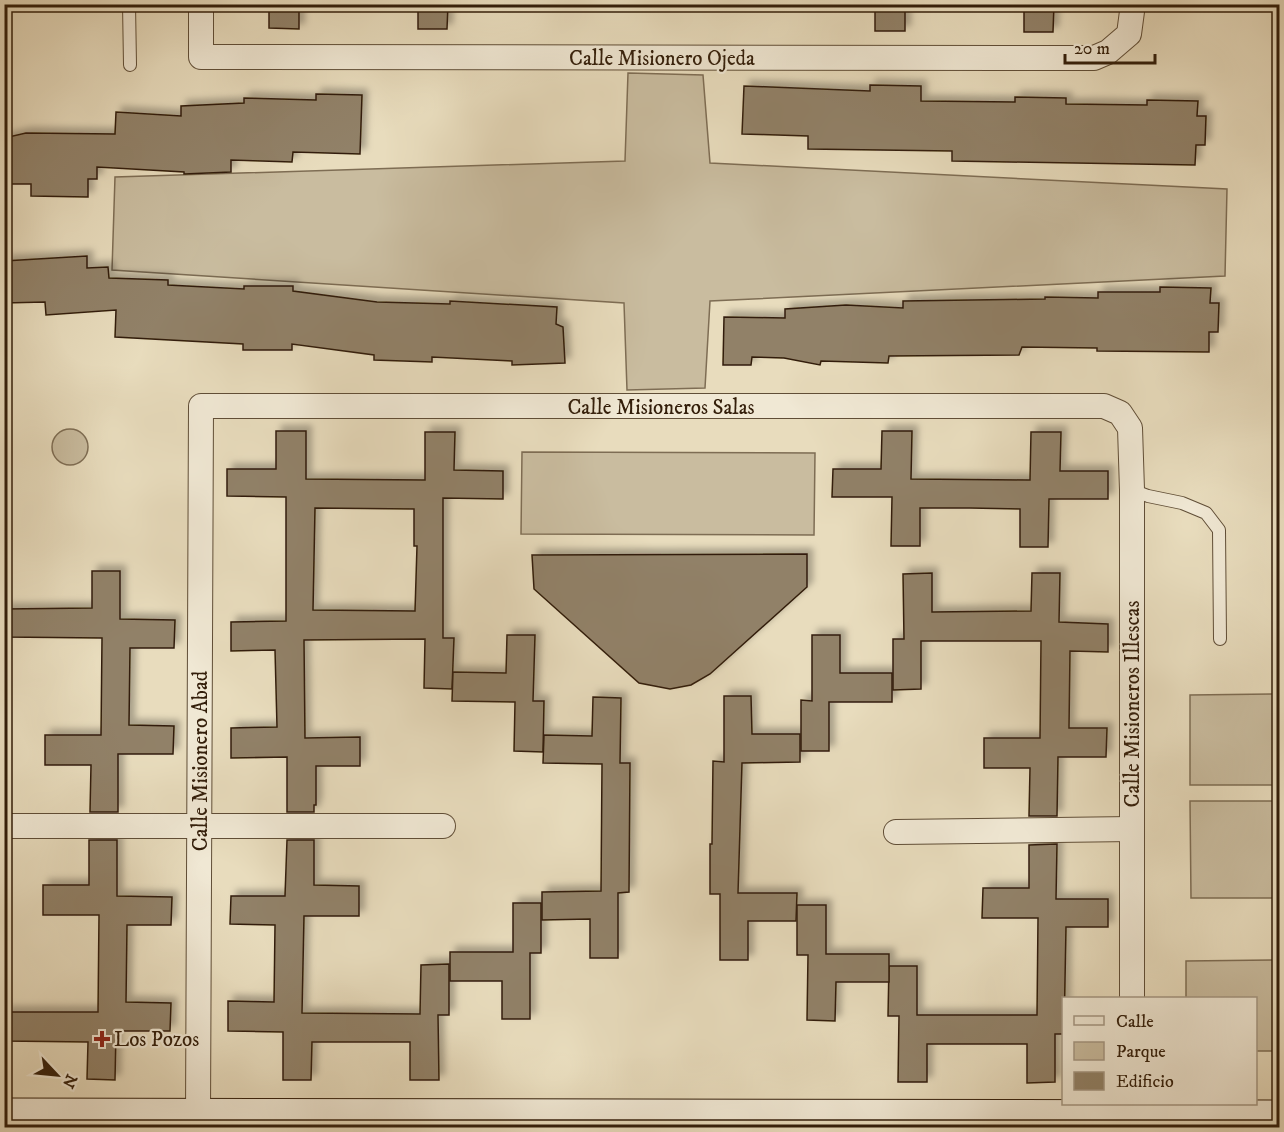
<svg xmlns="http://www.w3.org/2000/svg" width="1284" height="1132" font-family="'IM FELL DW Pica',serif">
  <style>
    .green { fill: #c9bc9f; stroke: #7e6d54; stroke-width: 1.5 }
    .building { fill: #918167; stroke: #331e0a; stroke-width: 1.5; fill-rule: evenodd; filter: url(#shadow) }
    .lines { fill: none; stroke-linecap: round; stroke-linejoin: round }
    .service-casing { stroke: #604e37; stroke-width: 14 }
    .minor-casing { stroke: #604e37; stroke-width: 26 }
    .secondary-casing { stroke: #331e0a; stroke-width: 35 }
    .service { stroke: #f0e8d4; stroke-width: 12 }
    .minor { stroke: #f0e8d4; stroke-width: 24 }
    .secondary { stroke: #f0e8d4; stroke-width: 33 }
    .poi-dot { fill: #8f2418; stroke: #f0e8d4; stroke-width: 2 }
    .labels { text-anchor: middle; stroke-width: 4.5; stroke-linejoin: round; paint-order: stroke }
    .street-label { font-size: 21px; fill: #331e0a; stroke: #f0e8d4 }
    .poi-label { font-size: 21px; fill: #331e0a; stroke: #f0e8d4; text-anchor: start }
  </style>
  <defs>
    <filter id="shadow"><feDropShadow dx="5.5" dy="-5.5" stdDeviation="3" flood-color="#0004"/></filter>
  </defs>
  <rect width="100%" height="100%" fill="#e8dcbd"/>
  <filter id="stains"><feTurbulence type="fractalNoise" baseFrequency=".00333" numOctaves="4"/><feColorMatrix values="0 0 0 0 .2 0 0 0 0 .09 0 0 0 0 .02 0 0 0 .5 -.17"/></filter>
  <radialGradient id="worn" r=".72"><stop offset=".6" stop-color="#630" stop-opacity="0"/><stop offset="1" stop-color="#630" stop-opacity=".3"/></radialGradient>
  <g class="green">
    <polygon points="520,5 814,4 814,8 520,7"/>
    <polygon points="628,73 703,75 710,163 1227,189 1225,276 710,301 705,388 627,390 624,303 112,270 115,177 625,161"/>
    <circle cx="70" cy="447" r="18"/>
    <polygon points="522,452 815,453 814,535 521,534"/>
    <polygon points="1279,694 1279,785 1190,785 1190,695"/>
    <polygon points="1190,801 1279,801 1279,898 1191,898"/>
    <polygon points="1279,960 1279,1051 1256,1051 1256,998 1186,998 1186,961"/>
  </g>
  <g class="building">
    <polygon points="269,4 299,4 299,29 269,28"/>
    <polygon points="418,4 448,4 447,29 418,29"/>
    <rect x="875" y="4" width="30" height="27"/>
    <polygon points="1024,4 1054,4 1053,32 1024,32"/>
    <polygon points="870,85 921,86 921,101 1015,102 1015,97 1066,98 1066,104 1147,105 1147,100 1198,101 1197,116 1206,116 1205,145 1196,145 1195,165 952,161 952,151 808,149 808,136 742,134 744,86 870,91"/>
    <polygon points="316,94 362,95 360,154 293,152 292,162 231,160 231,172 184,174 184,172 97,167 97,179 88,179 88,197 31,196 31,184 4,184 4,138 26,133 115,134 116,112 181,116 181,106 244,103 244,98 316,100"/>
    <polygon points="87,256 87,268 108,267 109,278 168,280 168,285 244,289 244,286 293,286 293,291 377,302 450,304 450,301 557,307 556,324 563,327 565,363 512,365 512,361 432,357 432,362 374,360 374,355 292,344 292,350 243,350 243,344 115,337 116,310 46,315 45,302 4,303 4,261"/>
    <polygon points="1160,287 1211,288 1210,303 1219,303 1218,332 1209,332 1209,352 1097,351 1097,348 1022,347 1019,355 889,356 888,363 821,361 820,365 784,358 752,357 751,365 723,365 724,317 785,318 785,309 846,305 903,308 903,301 1045,299 1045,297 1098,298 1098,292 1160,292"/>
    <path d="M 276,431 L 306,431 L 306,479 L 425,480 L 425,432 L 455,432 L 454,470 L 503,471 L 503,499 L 443,498 L 443,638 L 454,638 L 452,689 L 424,688 L 425,639 L 304,640 L 305,738 L 360,737 L 360,766 L 316,766 L 316,805 L 314,805 L 314,812 L 287,812 L 287,757 L 231,758 L 231,728 L 277,727 L 275,650 L 231,651 L 231,622 L 286,621 L 286,497 L 227,496 L 227,469 L 276,469 ZM 315,508 L 414,509 L 414,546 L 417,546 L 415,611 L 313,610 Z"/>
    <polygon points="882,431 912,431 911,479 1030,480 1031,432 1061,432 1060,471 1108,471 1108,499 1049,499 1048,547 1020,547 1020,509 970,508 920,508 920,546 891,546 892,497 832,497 833,469 881,469"/>
    <polygon points="807,554 807,587 710,674 691,685 670,689 639,683 534,589 532,555"/>
    <polygon points="92,571 120,571 120,619 175,620 174,648 130,648 129,725 174,726 173,754 118,754 118,812 90,812 91,765 45,765 45,735 101,735 102,638 4,637 4,609 92,608"/>
    <polygon points="932,573 932,612 1031,611 1032,573 1060,573 1059,622 1108,624 1108,652 1070,651 1069,728 1107,728 1106,757 1058,757 1057,816 1029,816 1030,768 984,768 984,738 1040,738 1041,641 921,641 921,689 893,690 893,639 904,639 903,574"/>
    <polygon points="507,635 535,635 533,701 544,701 543,752 514,751 515,702 452,701 453,672 506,673"/>
    <polygon points="812,635 840,635 840,673 892,673 892,702 829,702 829,751 801,751 801,700 812,701"/>
    <polygon points="724,696 751,696 752,734 800,734 800,762 742,763 738,893 797,893 796,921 748,921 748,960 720,960 720,894 710,894 710,844 712,844 713,761 724,762"/>
    <polygon points="593,697 621,698 620,763 630,763 629,892 618,893 618,958 590,958 590,919 542,920 542,892 601,891 602,764 543,763 544,735 592,736"/>
    <polygon points="89,840 117,840 117,896 172,897 171,925 127,925 126,1002 171,1003 170,1031 116,1031 115,1080 87,1079 88,1042 4,1041 4,1012 98,1012 99,915 43,915 43,885 89,885"/>
    <polygon points="287,840 314,840 314,885 359,886 359,916 304,916 302,1013 420,1014 421,965 449,964 449,1015 438,1015 439,1080 410,1080 410,1042 312,1042 311,1080 283,1080 283,1032 228,1031 228,1001 274,1002 275,925 230,924 231,896 285,896"/>
    <polygon points="1057,844 1056,899 1108,899 1108,927 1066,927 1064,1034 1055,1034 1055,1082 1027,1083 1027,1044 927,1044 927,1082 898,1082 899,1016 888,1016 889,966 917,966 917,1015 1037,1015 1038,918 982,918 983,888 1029,888 1029,845"/>
    <polygon points="513,903 541,903 541,953 530,953 530,1019 502,1019 502,981 450,981 450,952 513,952"/>
    <polygon points="797,905 826,905 826,954 889,954 889,982 836,982 835,1021 807,1020 808,955 797,955"/>
  </g>
  <g class="lines">
    <g class="service-casing">
      <g id="service">
        <polyline points="129,4 130,65"/>
        <polyline points="1132,490 1148,496 1182,503 1206,513 1219,530 1220,639"/>
      </g>
    </g>
    <g class="minor-casing">
      <g id="minor">
        <polyline points="201,4 201,57 1094,58 1108,52 1129,34 1133,4"/>
        <polyline points="4,826 443,826"/>
        <polyline points="896,832 1132,829"/>
        <polyline points="198,1116 201,406 1104,406 1120,413 1130,428 1132,490 1132,998"/>
      </g>
    </g>
    <g class="secondary-casing">
      <polyline id="secondary" points="4,1115 1280,1117"/>
    </g>
    <use href="#service" class="service"/>
    <use href="#minor" class="minor"/>
    <use href="#secondary" class="secondary"/>
  </g>
  <path class="poi-dot" d="M99 1030h6v6h6v6h-6v6h-6v-6h-6v-6h6z"/>
  <g class="labels">
    <g class="street-label">
      <text x="662" y="65">Calle Misionero Ojeda</text>
      <text x="661" y="414">Calle Misioneros Salas</text>
      <text transform="translate(1132 704) rotate(-90)" y="7">Calle Misioneros Illescas</text>
      <text transform="translate(200 761) rotate(-90)" y="7">Calle Misionero Abad</text>
    </g>
    <g class="poi-label">
      <text x="114" y="1046">Los Pozos</text>
    </g>
  </g>
  <rect width="1284" height="1132" fill="none" stroke="#e8dcbd" stroke-width="24"/>
  <rect x="6" y="6" width="1272" height="1120" fill="none" stroke="#331e0a" stroke-width="3"/>
  <rect x="12" y="12" width="1260" height="1108" fill="none" stroke="#331e0a" stroke-width="1.5"/>
  <rect x="1062" y="997" width="195" height="108" fill="#f0e8d4" stroke="#a49783" stroke-width="1.5"/>
  <rect x="1074" y="1016" width="30" height="9" fill="#f0e8d4" stroke="#a49783" stroke-width="1.5"/>
  <text x="1116" y="1027" font-size="18" fill="#331e0a">Calle</text>
  <rect x="1074" y="1042" width="30" height="18" fill="#c9bc9f" stroke="#a49783" stroke-width="1.5"/>
  <text x="1116" y="1057" font-size="18" fill="#331e0a">Parque</text>
  <rect x="1074" y="1072" width="30" height="18" fill="#918167" stroke="#a49783" stroke-width="1.5"/>
  <text x="1116" y="1087" font-size="18" fill="#331e0a">Edificio</text>
  <g transform="translate(57 1075) rotate(116)" stroke="#f0e8d4" stroke-width="4.5" paint-order="stroke">
  <path d="M0-4.5L10 22L0 15L-10 22Z" fill="#331e0a"/>
  <text y="-9" font-size="16" font-weight="bold" text-anchor="middle" fill="#331e0a">N</text>
  </g>
  <path d="M1065 54v9h90v-9" fill="none" stroke="#331e0a" stroke-width="3"/>
  <text x="1074" y="54" font-size="18" fill="#331e0a" stroke="#f0e8d4" stroke-width="4.5" paint-order="stroke">20 m</text>
  <rect width="100%" height="100%" filter="url(#stains)"/>
  <rect width="100%" height="100%" fill="url(#worn)"/>
</svg>
